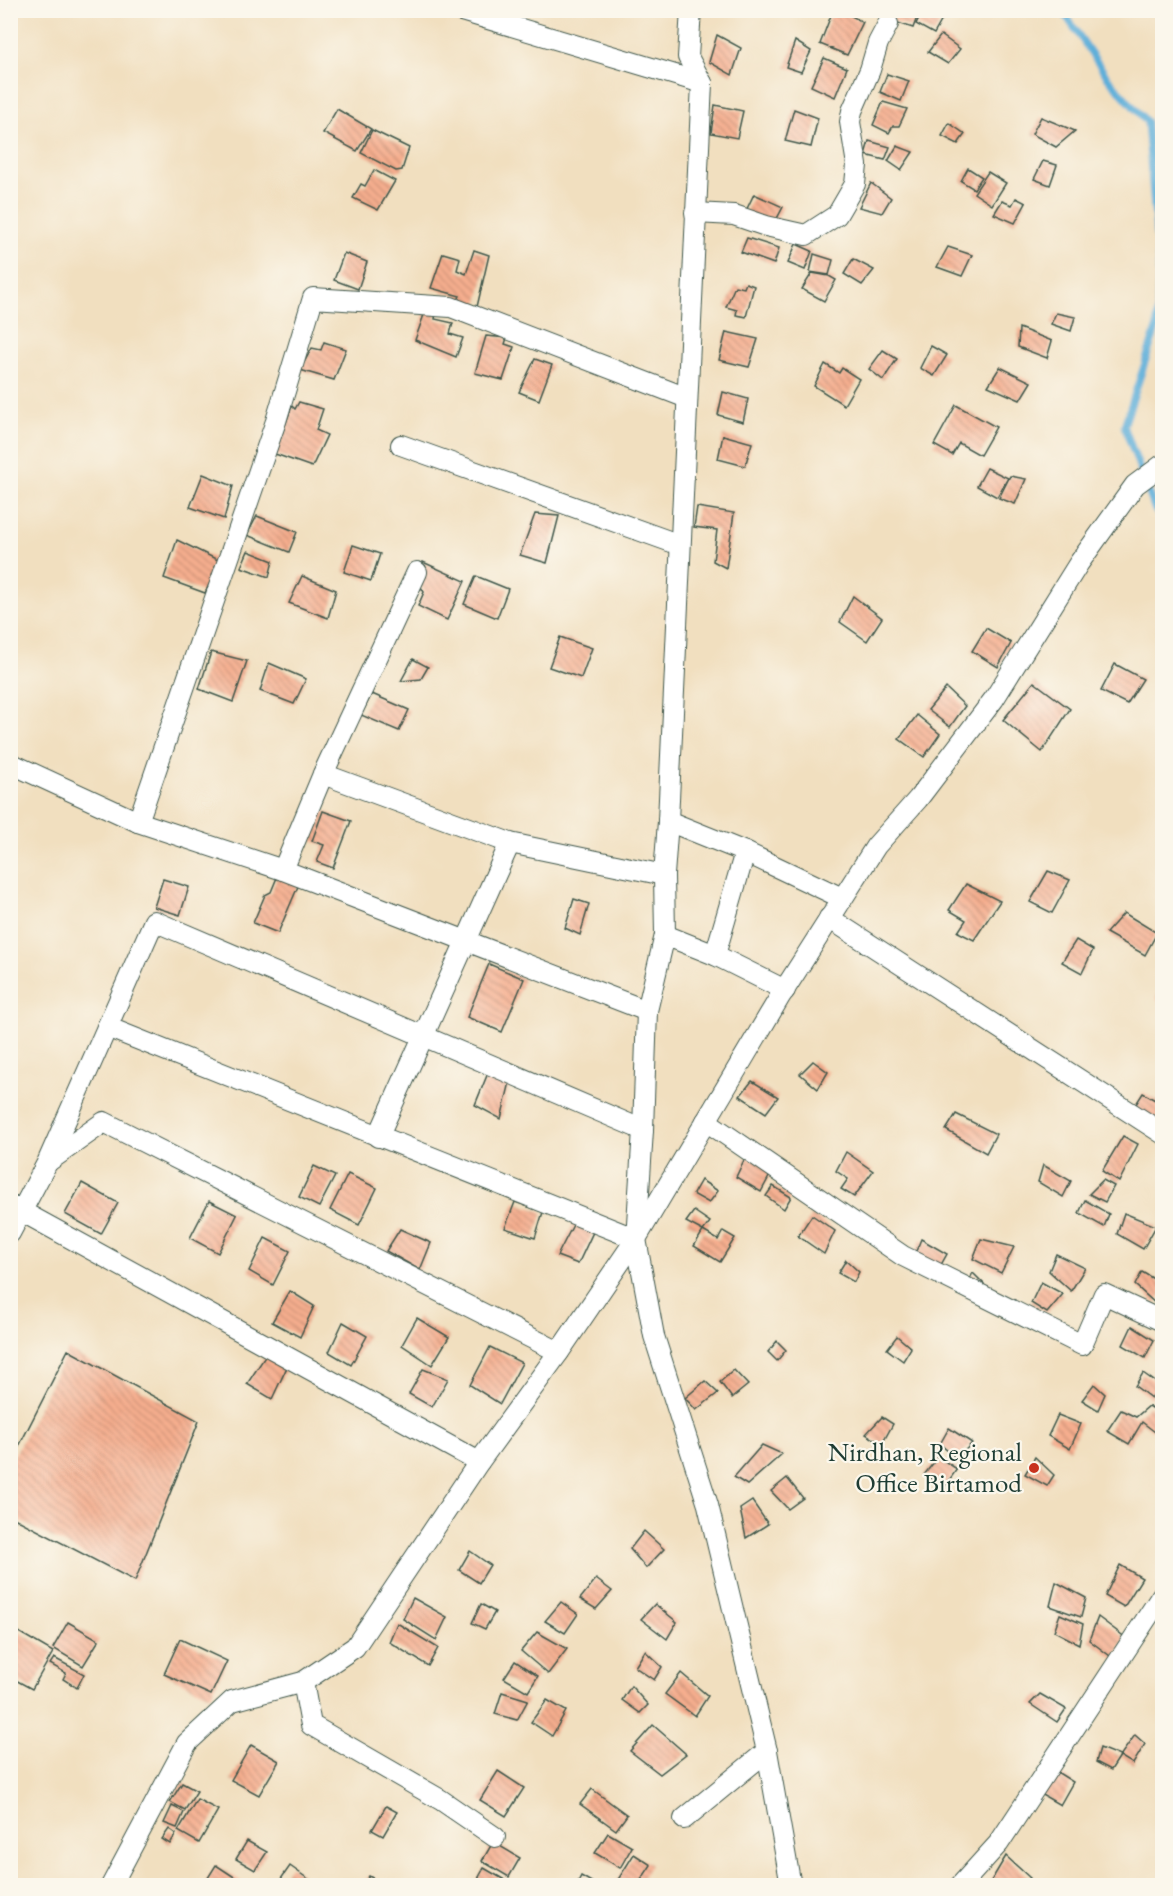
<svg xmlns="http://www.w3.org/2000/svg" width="1173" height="1896" font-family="'EB Garamond',serif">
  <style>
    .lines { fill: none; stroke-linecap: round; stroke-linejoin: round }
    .stream { stroke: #5eafd9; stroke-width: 7 }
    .building { fill: url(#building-back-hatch) }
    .street-casing { stroke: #3e5549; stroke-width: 22 }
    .street { stroke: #fff; stroke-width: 20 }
    .poi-dot { fill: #c8321e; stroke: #fbf7ec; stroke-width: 2 }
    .labels { text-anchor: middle; stroke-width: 4.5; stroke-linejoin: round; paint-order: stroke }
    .poi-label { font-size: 27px; fill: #1f3d34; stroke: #fbf7ec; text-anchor: end }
  </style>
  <defs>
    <pattern id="building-back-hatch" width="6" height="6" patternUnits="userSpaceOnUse" patternTransform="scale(1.5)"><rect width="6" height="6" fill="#f6ae8e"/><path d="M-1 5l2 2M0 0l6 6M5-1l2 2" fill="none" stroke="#c78f75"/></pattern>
  </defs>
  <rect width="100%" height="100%" fill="#fbf7ec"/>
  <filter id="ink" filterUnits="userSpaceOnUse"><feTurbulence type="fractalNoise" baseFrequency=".0167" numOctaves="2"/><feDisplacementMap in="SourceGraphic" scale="12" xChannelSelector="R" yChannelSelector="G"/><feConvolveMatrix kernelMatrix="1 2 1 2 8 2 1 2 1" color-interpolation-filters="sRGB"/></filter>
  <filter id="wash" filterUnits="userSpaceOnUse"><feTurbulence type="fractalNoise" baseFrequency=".008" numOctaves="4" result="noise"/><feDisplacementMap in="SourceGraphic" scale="24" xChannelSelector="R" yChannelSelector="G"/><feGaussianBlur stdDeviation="1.35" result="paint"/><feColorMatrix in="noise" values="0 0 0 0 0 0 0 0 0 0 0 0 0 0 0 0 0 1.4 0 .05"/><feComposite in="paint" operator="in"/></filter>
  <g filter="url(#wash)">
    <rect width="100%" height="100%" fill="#f1dfbf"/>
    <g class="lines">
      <polyline class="stream" points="1062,10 1108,78 1147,122 1159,268 1157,326 1124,426 1155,510 1162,519"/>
    </g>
    <g id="blocks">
      <g class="building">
        <polygon points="833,10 840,10 863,22 847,55 820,44"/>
        <polygon points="898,10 919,12 913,28 892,21"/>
        <polygon points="923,10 935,10 944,16 934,34 916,24"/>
        <polygon points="717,35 741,48 732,75 709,62"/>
        <polygon points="941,35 960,49 948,64 928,52"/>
        <polygon points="795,41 811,51 801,72 786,67"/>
        <polygon points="824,58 847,68 835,97 811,86"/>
        <polygon points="887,74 909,81 901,101 880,92"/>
        <polygon points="883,102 907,109 899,126 893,126 889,133 873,125"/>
        <polygon points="715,105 743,111 737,138 711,133"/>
        <polygon points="337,109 371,129 357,151 323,133"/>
        <polygon points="794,109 818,118 811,147 785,141"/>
        <polygon points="1041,117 1075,131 1056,147 1032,134"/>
        <polygon points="949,123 965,134 958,144 942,136"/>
        <polygon points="372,130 409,148 402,170 396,171 361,153"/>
        <polygon points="869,141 890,147 885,160 865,155"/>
        <polygon points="897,146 913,152 901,170 888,161"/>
        <polygon points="1043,161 1057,165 1050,185 1034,179"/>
        <polygon points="968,168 982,177 974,189 961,181"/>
        <polygon points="374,170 395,181 378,210 353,198 361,184 365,186"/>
        <polygon points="988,172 1006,183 992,205 974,193"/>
        <polygon points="871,183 891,198 882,213 859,207"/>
        <polygon points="754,194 783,207 773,226 744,215"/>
        <polygon points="1016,198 1026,203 1015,223 994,214 1002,201 1012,205"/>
        <polygon points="747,238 779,248 774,264 741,252"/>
        <polygon points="796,244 812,251 805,270 788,263"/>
        <polygon points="948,247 972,255 962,276 937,267"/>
        <polygon points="474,250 489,255 477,307 458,300 460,296 431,288 443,253 460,258 457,270 466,274"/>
        <polygon points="344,253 367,262 358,289 334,280"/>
        <polygon points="814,254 833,260 829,275 810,272"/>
        <polygon points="853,259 874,270 862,285 844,274"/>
        <polygon points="812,273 829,276 836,280 824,301 802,289"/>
        <polygon points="746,283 754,286 746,317 736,315 737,310 726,307 735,286 744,288"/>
        <polygon points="426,309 436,312 435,319 453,323 450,334 463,338 456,357 415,340"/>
        <polygon points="1056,313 1075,317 1071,331 1051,324"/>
        <polygon points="1019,328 1052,341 1047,358 1018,347"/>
        <polygon points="726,332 758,339 749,367 719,360"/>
        <polygon points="486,336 507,338 505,344 514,347 503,380 475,373"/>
        <polygon points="324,342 346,349 334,380 300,370 312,348 321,350"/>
        <polygon points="931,346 947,355 934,376 920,368"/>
        <polygon points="883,350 897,359 883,380 869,369"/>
        <polygon points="535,359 552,365 539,400 519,392"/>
        <polygon points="825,364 839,373 842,368 859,379 844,405 814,386"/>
        <polygon points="1000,367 1031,382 1020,400 988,386"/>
        <polygon points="723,392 748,399 743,422 718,415"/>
        <polygon points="299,402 323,409 316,430 327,435 312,467 275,454 292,406 295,409"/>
        <polygon points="956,405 996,427 980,455 959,443 952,455 934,445"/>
        <polygon points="723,435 752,443 745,466 718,459"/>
        <polygon points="987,468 1008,478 997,497 977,486"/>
        <polygon points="203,474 233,486 224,519 190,507"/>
        <polygon points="1010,476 1026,479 1015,504 999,498"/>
        <polygon points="697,507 734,513 726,568 713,561 717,530 694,527"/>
        <polygon points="535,514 559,516 547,563 520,555"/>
        <polygon points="257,516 297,532 289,552 247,535"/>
        <polygon points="177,540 220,561 205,593 164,578"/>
        <polygon points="353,545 380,554 371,581 344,572"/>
        <polygon points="248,551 273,561 269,577 241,567"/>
        <polygon points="423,562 465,581 447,620 418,606 424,592 421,587"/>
        <polygon points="302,576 336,590 328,618 289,603"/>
        <polygon points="476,576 508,589 497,618 464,604"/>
        <polygon points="853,596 882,618 867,641 840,622"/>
        <polygon points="986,628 1011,643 998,667 972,651"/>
        <polygon points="560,637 592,648 581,678 549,667"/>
        <polygon points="211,652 247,661 233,702 199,689"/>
        <polygon points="413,659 428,667 421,679 401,681"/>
        <polygon points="269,663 306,679 294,704 260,691"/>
        <polygon points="1115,664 1143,679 1127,704 1101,691"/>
        <polygon points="1034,682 1070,709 1042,752 1003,720"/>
        <polygon points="946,688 965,706 950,727 928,710"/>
        <polygon points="372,694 409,710 399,731 361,715"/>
        <polygon points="917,715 940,734 924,757 899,739"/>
        <polygon points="323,811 351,821 333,868 317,862 324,845 312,841"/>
        <polygon points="1048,871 1070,880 1052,913 1030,902"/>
        <polygon points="278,875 299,884 278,933 253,923 265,895 271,892"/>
        <polygon points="163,879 189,887 180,915 154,907"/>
        <polygon points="966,884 1000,901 974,940 958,932 966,920 949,910"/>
        <polygon points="574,899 589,904 580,935 565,928"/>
        <polygon points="1124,913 1157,933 1145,955 1106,933"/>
        <polygon points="1076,940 1093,950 1082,973 1062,962"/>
        <polygon points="489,964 524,979 502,1032 467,1017"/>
        <polygon points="1162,987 1162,1005 1156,998"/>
        <polygon points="813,1061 828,1072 818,1089 800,1074"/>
        <polygon points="488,1073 510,1082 501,1119 475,1105"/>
        <polygon points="752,1081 778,1097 766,1113 740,1096"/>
        <polygon points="1143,1093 1162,1104 1162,1111 1154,1130 1129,1115"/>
        <polygon points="956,1114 996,1134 986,1153 946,1130"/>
        <polygon points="1123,1136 1138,1144 1119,1182 1102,1171"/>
        <polygon points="846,1152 873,1171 854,1197 841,1189 848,1179 836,1171"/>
        <polygon points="745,1158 778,1160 761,1192 736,1177"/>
        <polygon points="1043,1165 1071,1181 1063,1197 1038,1182"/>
        <polygon points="314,1166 335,1176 319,1207 299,1197"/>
        <polygon points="348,1174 377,1188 359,1225 330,1210"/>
        <polygon points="701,1180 718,1191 709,1203 693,1194"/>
        <polygon points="1103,1180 1114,1186 1105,1202 1089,1194"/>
        <polygon points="82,1183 118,1203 101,1234 65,1214"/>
        <polygon points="773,1186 791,1197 784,1209 766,1196"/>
        <polygon points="1085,1200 1109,1214 1104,1227 1079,1213"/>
        <polygon points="209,1201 237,1215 218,1253 190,1238"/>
        <polygon points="515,1202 543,1212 535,1238 505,1228"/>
        <polygon points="694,1211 710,1222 703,1231 686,1222"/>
        <polygon points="1124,1213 1156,1226 1143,1249 1117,1234"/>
        <polygon points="812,1215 835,1231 824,1254 798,1236"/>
        <polygon points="574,1223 593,1232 578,1264 557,1256"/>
        <polygon points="400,1229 431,1243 420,1270 386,1251"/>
        <polygon points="703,1231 718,1240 723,1231 735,1238 720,1262 694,1246"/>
        <polygon points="265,1238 290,1251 273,1285 249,1271"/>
        <polygon points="921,1239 947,1254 933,1279 910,1266"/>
        <polygon points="981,1239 1014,1247 1001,1273 973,1259"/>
        <polygon points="1056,1254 1085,1268 1071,1291 1049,1271"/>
        <polygon points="846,1260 859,1272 854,1282 838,1273"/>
        <polygon points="1142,1272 1162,1284 1162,1292 1156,1304 1135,1285"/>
        <polygon points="973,1273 984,1284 978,1300 963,1291"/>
        <polygon points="1041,1282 1063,1294 1047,1313 1031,1303"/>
        <polygon points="290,1291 314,1306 300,1337 272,1322"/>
        <polygon points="417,1318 449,1337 432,1365 402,1345"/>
        <polygon points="343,1322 367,1336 351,1365 329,1352"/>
        <polygon points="1132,1326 1154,1340 1145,1358 1123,1345"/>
        <polygon points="897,1336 911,1348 903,1361 887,1349"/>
        <polygon points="777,1341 786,1350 777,1361 768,1352"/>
        <polygon points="490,1347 522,1363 500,1404 470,1385"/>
        <polygon points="68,1350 199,1421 135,1581 10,1516 10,1464"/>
        <polygon points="266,1355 287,1367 272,1399 247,1384"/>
        <polygon points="423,1369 448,1379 432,1407 409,1394"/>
        <polygon points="734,1370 748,1385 732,1398 720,1382"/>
        <polygon points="1143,1373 1161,1386 1151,1398 1135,1386"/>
        <polygon points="705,1381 718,1393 696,1410 685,1398"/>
        <polygon points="1094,1384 1105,1394 1098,1410 1082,1400"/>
        <polygon points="1149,1406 1162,1414 1162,1420 1155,1432 1142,1422 1129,1444 1107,1431 1121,1410 1136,1417"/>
        <polygon points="1058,1415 1081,1424 1070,1449 1048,1436"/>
        <polygon points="882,1417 893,1424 882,1444 866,1434"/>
        <polygon points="949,1428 972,1443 957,1459 940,1444"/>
        <polygon points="762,1445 782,1454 747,1485 734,1477"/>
        <polygon points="938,1457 957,1469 945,1486 924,1475"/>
        <polygon points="1035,1457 1054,1475 1047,1486 1025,1474"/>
        <polygon points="787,1478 803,1498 788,1509 771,1491"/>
        <polygon points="752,1501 768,1524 746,1538 740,1509"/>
        <polygon points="644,1531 664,1549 646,1568 630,1549"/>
        <polygon points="470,1551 490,1565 479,1583 459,1570"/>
        <polygon points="1120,1565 1142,1578 1124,1607 1105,1596"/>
        <polygon points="596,1579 612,1591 596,1609 580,1599"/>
        <polygon points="1056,1582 1086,1598 1081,1617 1050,1606"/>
        <polygon points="413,1598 447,1617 436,1640 403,1619"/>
        <polygon points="561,1602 578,1614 565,1633 545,1621"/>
        <polygon points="481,1604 495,1612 485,1629 472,1623"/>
        <polygon points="655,1604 677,1622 667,1639 641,1619"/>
        <polygon points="1060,1614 1083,1624 1079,1644 1054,1631"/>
        <polygon points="1098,1617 1126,1638 1114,1659 1089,1640"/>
        <polygon points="68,1622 99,1640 83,1666 53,1648"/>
        <polygon points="397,1623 438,1648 428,1666 389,1642"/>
        <polygon points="10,1627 53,1652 32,1689 10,1677"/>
        <polygon points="537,1632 567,1649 548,1674 521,1651"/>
        <polygon points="180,1639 227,1661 211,1695 164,1674"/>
        <polygon points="645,1651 662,1667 654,1680 635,1667"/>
        <polygon points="54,1658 84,1674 77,1688 63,1679 66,1673 50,1664"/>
        <polygon points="515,1661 538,1676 528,1692 504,1678"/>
        <polygon points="681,1673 708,1696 695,1716 665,1694"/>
        <polygon points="631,1686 648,1705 640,1713 622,1700"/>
        <polygon points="502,1692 528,1700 517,1720 495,1714"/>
        <polygon points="1040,1694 1066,1709 1057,1722 1030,1704"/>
        <polygon points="547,1700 566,1711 552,1736 531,1722"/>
        <polygon points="653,1725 686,1754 660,1774 630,1751"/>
        <polygon points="1135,1735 1145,1744 1133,1764 1120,1756"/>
        <polygon points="251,1745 279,1761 259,1795 231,1780"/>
        <polygon points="1100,1748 1120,1756 1111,1770 1096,1762"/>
        <polygon points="498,1771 524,1788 506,1816 480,1800"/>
        <polygon points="1057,1772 1073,1782 1060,1805 1041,1794"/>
        <polygon points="182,1783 197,1791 185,1810 170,1802"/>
        <polygon points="592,1789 627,1815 616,1830 580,1804"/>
        <polygon points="197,1799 218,1810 199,1843 178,1831"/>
        <polygon points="172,1806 184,1812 177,1828 164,1823"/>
        <polygon points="386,1806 397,1812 383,1836 372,1830"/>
        <polygon points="169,1829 176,1834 170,1844 162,1839"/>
        <polygon points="608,1833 632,1847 620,1868 595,1853"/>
        <polygon points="247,1841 267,1852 255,1870 236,1859"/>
        <polygon points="493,1842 520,1858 509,1877 482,1861"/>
        <polygon points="634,1854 651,1865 637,1886 614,1886"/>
        <polygon points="1006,1856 1030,1878 1023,1886 988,1886"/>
        <polygon points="216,1865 248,1886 213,1886 206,1881"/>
        <polygon points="290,1866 318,1886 276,1886"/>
        <polygon points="484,1868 515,1886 474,1886"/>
        <polygon points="369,1876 386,1886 362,1886"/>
        <polygon points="581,1876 595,1884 594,1886 576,1886"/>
      </g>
    </g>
  </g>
  <g filter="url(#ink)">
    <use href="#blocks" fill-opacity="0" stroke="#3e5549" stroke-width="1.5"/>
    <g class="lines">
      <g class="street-casing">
        <g id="street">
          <polyline points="458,10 702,83"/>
          <polyline points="691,10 688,57 702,83 668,821 664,875 665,935 647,1011 643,1130 636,1239 654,1336 708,1505 767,1751 791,1886"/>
          <polyline points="695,213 734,215 766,226 806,235 837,215 855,184 857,165 850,122 852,111 870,70 878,43 888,24"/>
          <polyline points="401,445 680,545"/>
          <polyline points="10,763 138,822 283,870 647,1011"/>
          <polyline points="323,774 510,843 664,875"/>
          <polyline points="668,821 745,852 842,898"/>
          <polyline points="138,822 276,421 313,298 451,307 687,398"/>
          <polyline points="283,870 323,774 417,572"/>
          <polyline points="829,918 1162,1133"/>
          <polyline points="665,935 715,955 785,990"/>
          <polyline points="715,955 745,852"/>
          <polyline points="107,1027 636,1239"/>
          <polyline points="706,1121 903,1256 1082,1345 1104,1294 1162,1321"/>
          <polyline points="378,1137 510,843"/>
          <polyline points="49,1161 104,1122 559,1352"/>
          <polyline points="10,1205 479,1462"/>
          <polyline points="10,1233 47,1163 154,921 643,1130"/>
          <polyline points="303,1682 311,1725 441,1800 495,1837"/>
          <polyline points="684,1819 767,1751"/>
          <polyline points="111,1886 187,1743 232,1701 303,1682 355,1647 479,1462 559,1352 636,1239 781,995 876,846 918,799 994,699 1079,563 1135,485 1162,465"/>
          <polyline points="960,1886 999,1843 1162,1595"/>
        </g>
      </g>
      <use href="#street" class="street"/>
    </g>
  </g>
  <circle class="poi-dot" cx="1034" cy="1468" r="6"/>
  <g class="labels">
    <g class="poi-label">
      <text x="1022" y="1461">Nirdhan, Regional<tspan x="1022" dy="31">Office Birtamod</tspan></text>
    </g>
  </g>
  <rect width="1173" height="1896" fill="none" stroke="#fbf7ec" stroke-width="36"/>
</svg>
